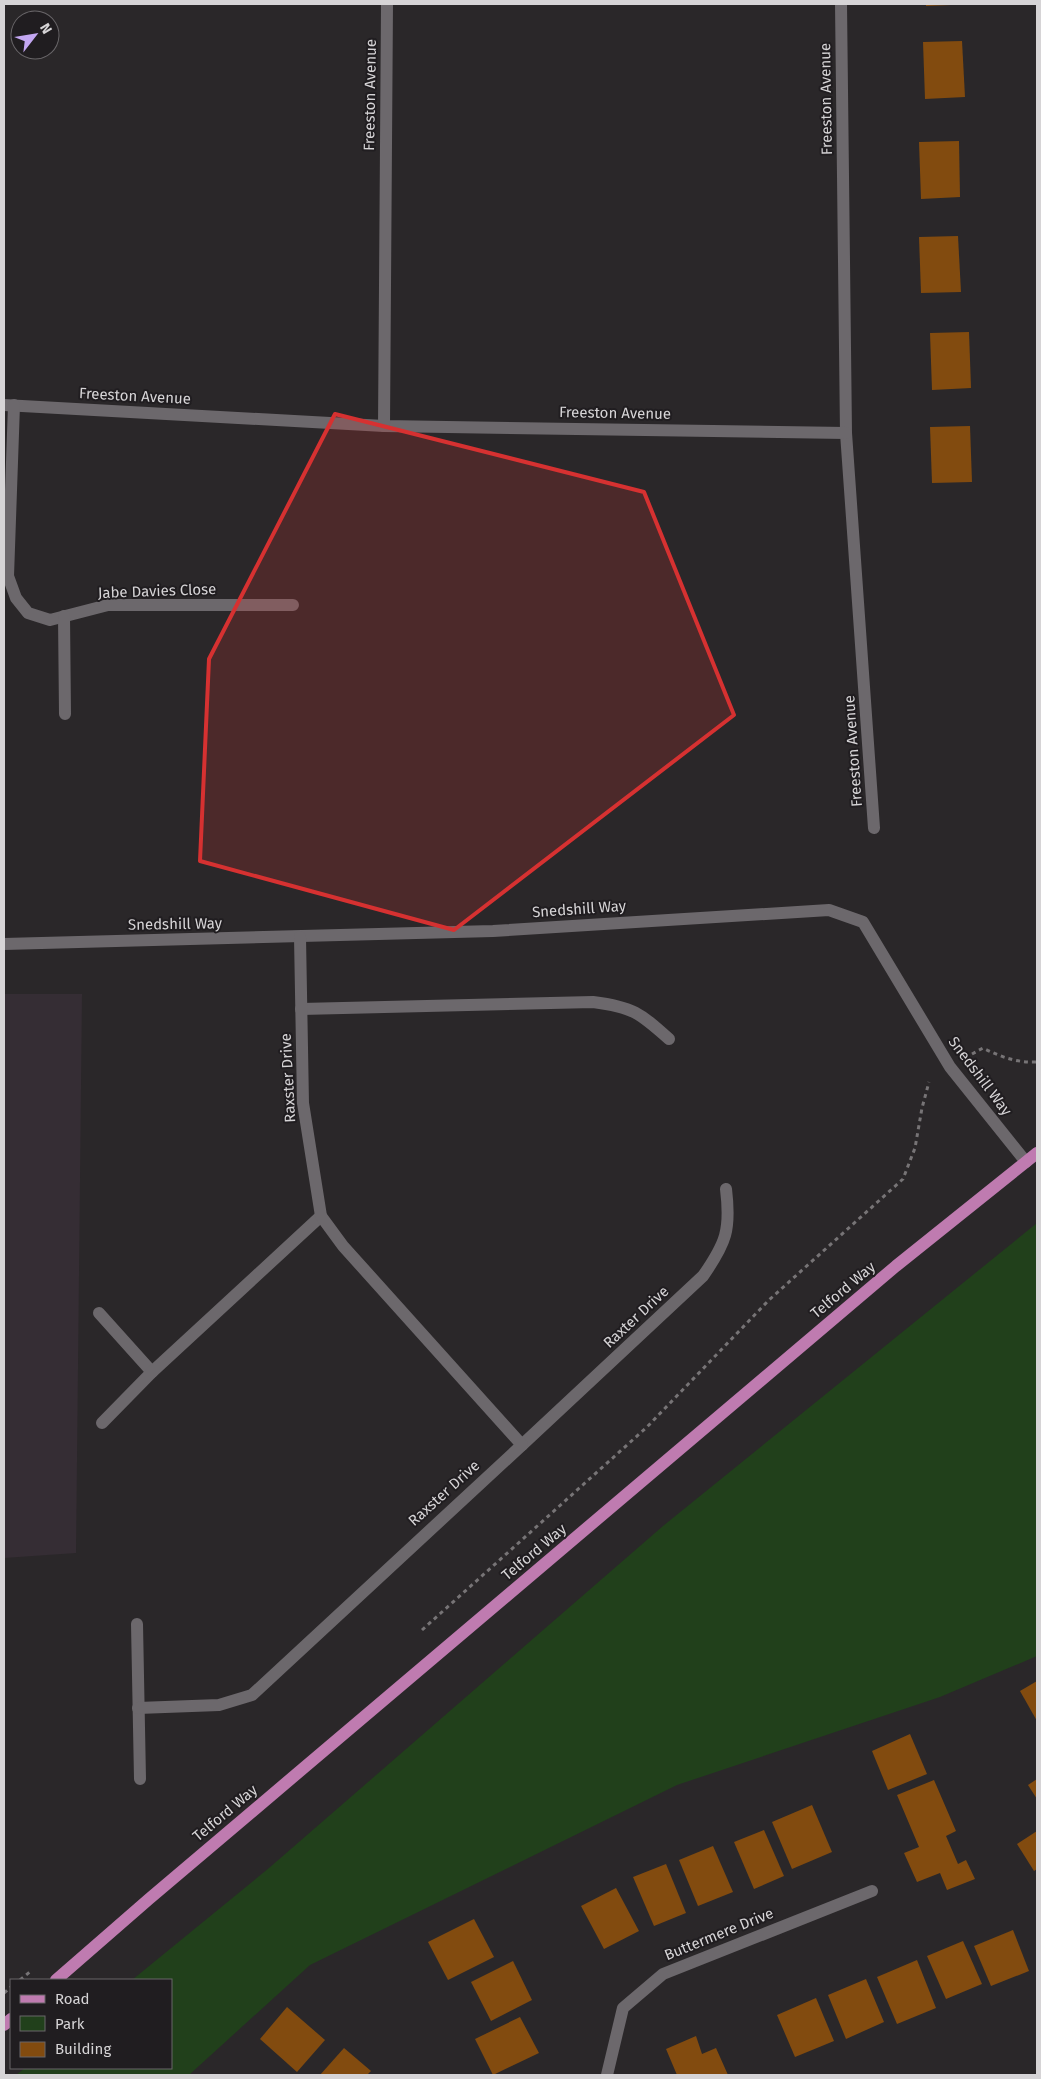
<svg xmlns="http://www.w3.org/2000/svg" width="1041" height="2079" font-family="'Fira Sans',sans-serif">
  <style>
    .built { fill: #352d34 }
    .green { fill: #21401b }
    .building { fill: #824b0f }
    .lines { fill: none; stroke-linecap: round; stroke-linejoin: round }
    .path { stroke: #777476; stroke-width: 3; stroke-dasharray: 4 4; stroke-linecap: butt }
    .minor { stroke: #6c686c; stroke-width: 12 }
    .primary { stroke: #bf7bb0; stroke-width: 12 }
    .marked { fill: #d63131; fill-opacity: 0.2; stroke: #d63131; stroke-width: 4; stroke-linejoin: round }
    .labels { text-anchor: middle; stroke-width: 4; stroke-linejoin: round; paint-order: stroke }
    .street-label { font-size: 15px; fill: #d6d4d6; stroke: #201d20 }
  </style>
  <rect width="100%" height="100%" fill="#2a2729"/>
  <polygon class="built" points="4,994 82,994 76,1553 4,1558"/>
  <polygon class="green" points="1037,1223 1037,1656 940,1697 677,1785 310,1965 189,2075 16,2075 25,2068 171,2068 171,1980 132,1980 269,1868 663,1526"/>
  <g class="building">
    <polygon points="926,4 951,4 951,5 926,6"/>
    <polygon points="962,41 965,97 925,99 923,42"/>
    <polygon points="959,141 960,197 921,199 919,142"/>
    <polygon points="958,236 961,292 921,293 919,237"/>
    <polygon points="969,332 971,388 932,390 930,333"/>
    <polygon points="970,426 972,482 932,483 930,427"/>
    <polygon points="1037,1681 1037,1721 1020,1691"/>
    <polygon points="910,1734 927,1774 888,1790 872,1751"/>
    <polygon points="1037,1779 1037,1799 1028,1785"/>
    <polygon points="934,1780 956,1831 946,1836 958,1864 966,1860 975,1879 947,1890 940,1873 917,1882 904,1853 919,1847 897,1795"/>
    <polygon points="812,1805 832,1852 792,1869 772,1822"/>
    <polygon points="764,1830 784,1876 754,1889 734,1842"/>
    <polygon points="1037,1831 1037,1869 1034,1871 1017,1844"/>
    <polygon points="713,1846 733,1892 698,1906 679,1860"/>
    <polygon points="666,1864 686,1913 654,1926 633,1877"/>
    <polygon points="616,1888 639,1931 604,1949 581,1906"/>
    <polygon points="474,1919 494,1957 448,1980 428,1942"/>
    <polygon points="1013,1930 1029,1971 991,1986 974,1946"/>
    <polygon points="963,1941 982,1984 946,1999 927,1956"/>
    <polygon points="917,1960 936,2008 897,2024 877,1977"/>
    <polygon points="513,1961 532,2000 491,2021 471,1982"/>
    <polygon points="866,1979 884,2022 846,2039 828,1995"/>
    <polygon points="816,1998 834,2041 795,2057 777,2015"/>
    <polygon points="287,2007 325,2040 297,2072 260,2039"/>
    <polygon points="520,2017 539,2053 493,2075 475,2039"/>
    <polygon points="696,2036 702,2054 716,2048 728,2075 677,2075 666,2049"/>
    <polygon points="344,2048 371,2071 367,2075 320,2075"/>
  </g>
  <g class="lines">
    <g class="path">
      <path d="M 972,1054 L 983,1048 C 1001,1057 1017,1063 1037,1062"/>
      <polyline points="422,1630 647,1427 769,1300 903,1179 915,1148 922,1108 929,1082"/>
      <polyline points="20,1980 31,1971"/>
      <polyline points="4,1993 11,1987"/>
    </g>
    <g class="minor">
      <polyline points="841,4 846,433 874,828"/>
      <polyline points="4,405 384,426 846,433"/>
      <polyline points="14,405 8,576 16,598 28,613 50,620 108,605 293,605"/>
      <polyline points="384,426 387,4"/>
      <polyline points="64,616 65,714"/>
      <polyline points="4,944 493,931 829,910 863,922 950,1067 1026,1162"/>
      <path d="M 301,1009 L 593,1002 C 633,1007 640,1013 669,1039"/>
      <polyline points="99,1313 152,1372"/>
      <polyline points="102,1423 152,1372 321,1216"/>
      <path d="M 522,1445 L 703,1276 C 726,1243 731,1230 726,1189"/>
      <polyline points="137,1624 140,1779"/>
      <polyline points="138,1708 219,1705 252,1695 522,1445 343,1246 321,1216 303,1103 300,937"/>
      <polyline points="607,2075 623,2008 663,1974 872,1891"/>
    </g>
    <g class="primary">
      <polyline points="56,1980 149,1899 896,1266 1037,1153"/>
      <polyline points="4,2025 11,2019"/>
    </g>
  </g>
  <path class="marked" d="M 335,414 L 644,492 L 734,715 L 454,930 L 200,861 L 209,659 Z"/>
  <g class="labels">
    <g class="street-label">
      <text transform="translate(370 95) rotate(-89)" y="5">Freeston Avenue</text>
      <text transform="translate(826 99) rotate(-91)" y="5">Freeston Avenue</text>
      <text transform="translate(135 396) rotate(3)" y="5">Freeston Avenue</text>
      <text transform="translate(615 413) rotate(1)" y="5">Freeston Avenue</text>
      <text transform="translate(157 591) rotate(-2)" y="5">Jabe Davies Close</text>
      <text transform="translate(853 751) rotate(-94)" y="5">Freeston Avenue</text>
      <text transform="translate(579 909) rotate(-4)" y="5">Snedshill Way</text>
      <text transform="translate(175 924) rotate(-1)" y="5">Snedshill Way</text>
      <text transform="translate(980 1076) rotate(53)" y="5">Snedshill Way</text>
      <text transform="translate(288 1078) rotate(-93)" y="5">Raxster Drive</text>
      <text transform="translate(843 1290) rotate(-40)" y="5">Telford Way</text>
      <text transform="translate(636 1317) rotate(-43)" y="5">Raxter Drive</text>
      <text transform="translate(444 1493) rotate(-42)" y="5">Raxster Drive</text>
      <text transform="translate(534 1552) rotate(-40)" y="5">Telford Way</text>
      <text transform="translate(225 1813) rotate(-40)" y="5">Telford Way</text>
      <text transform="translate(719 1934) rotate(-22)" y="5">Buttermere Drive</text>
    </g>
  </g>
  <rect width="1041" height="2079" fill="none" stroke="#d6d4d6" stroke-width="10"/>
  <rect x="10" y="1979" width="162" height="90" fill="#201d20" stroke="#696669"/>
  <rect x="20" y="1995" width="25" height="8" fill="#bf7bb0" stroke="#696669"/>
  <text x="55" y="2004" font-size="15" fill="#d6d4d6">Road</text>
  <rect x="20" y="2016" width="25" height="15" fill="#21401b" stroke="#696669"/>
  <text x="55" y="2029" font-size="15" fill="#d6d4d6">Park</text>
  <rect x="20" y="2042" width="25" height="15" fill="#824b0f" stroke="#696669"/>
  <text x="55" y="2054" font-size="15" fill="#d6d4d6">Building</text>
  <g transform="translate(35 35) rotate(59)"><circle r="24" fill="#201d20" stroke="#696669"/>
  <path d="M0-4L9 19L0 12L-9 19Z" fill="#c3a7f2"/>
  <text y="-8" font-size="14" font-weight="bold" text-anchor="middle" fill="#d6d4d6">N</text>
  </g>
</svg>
